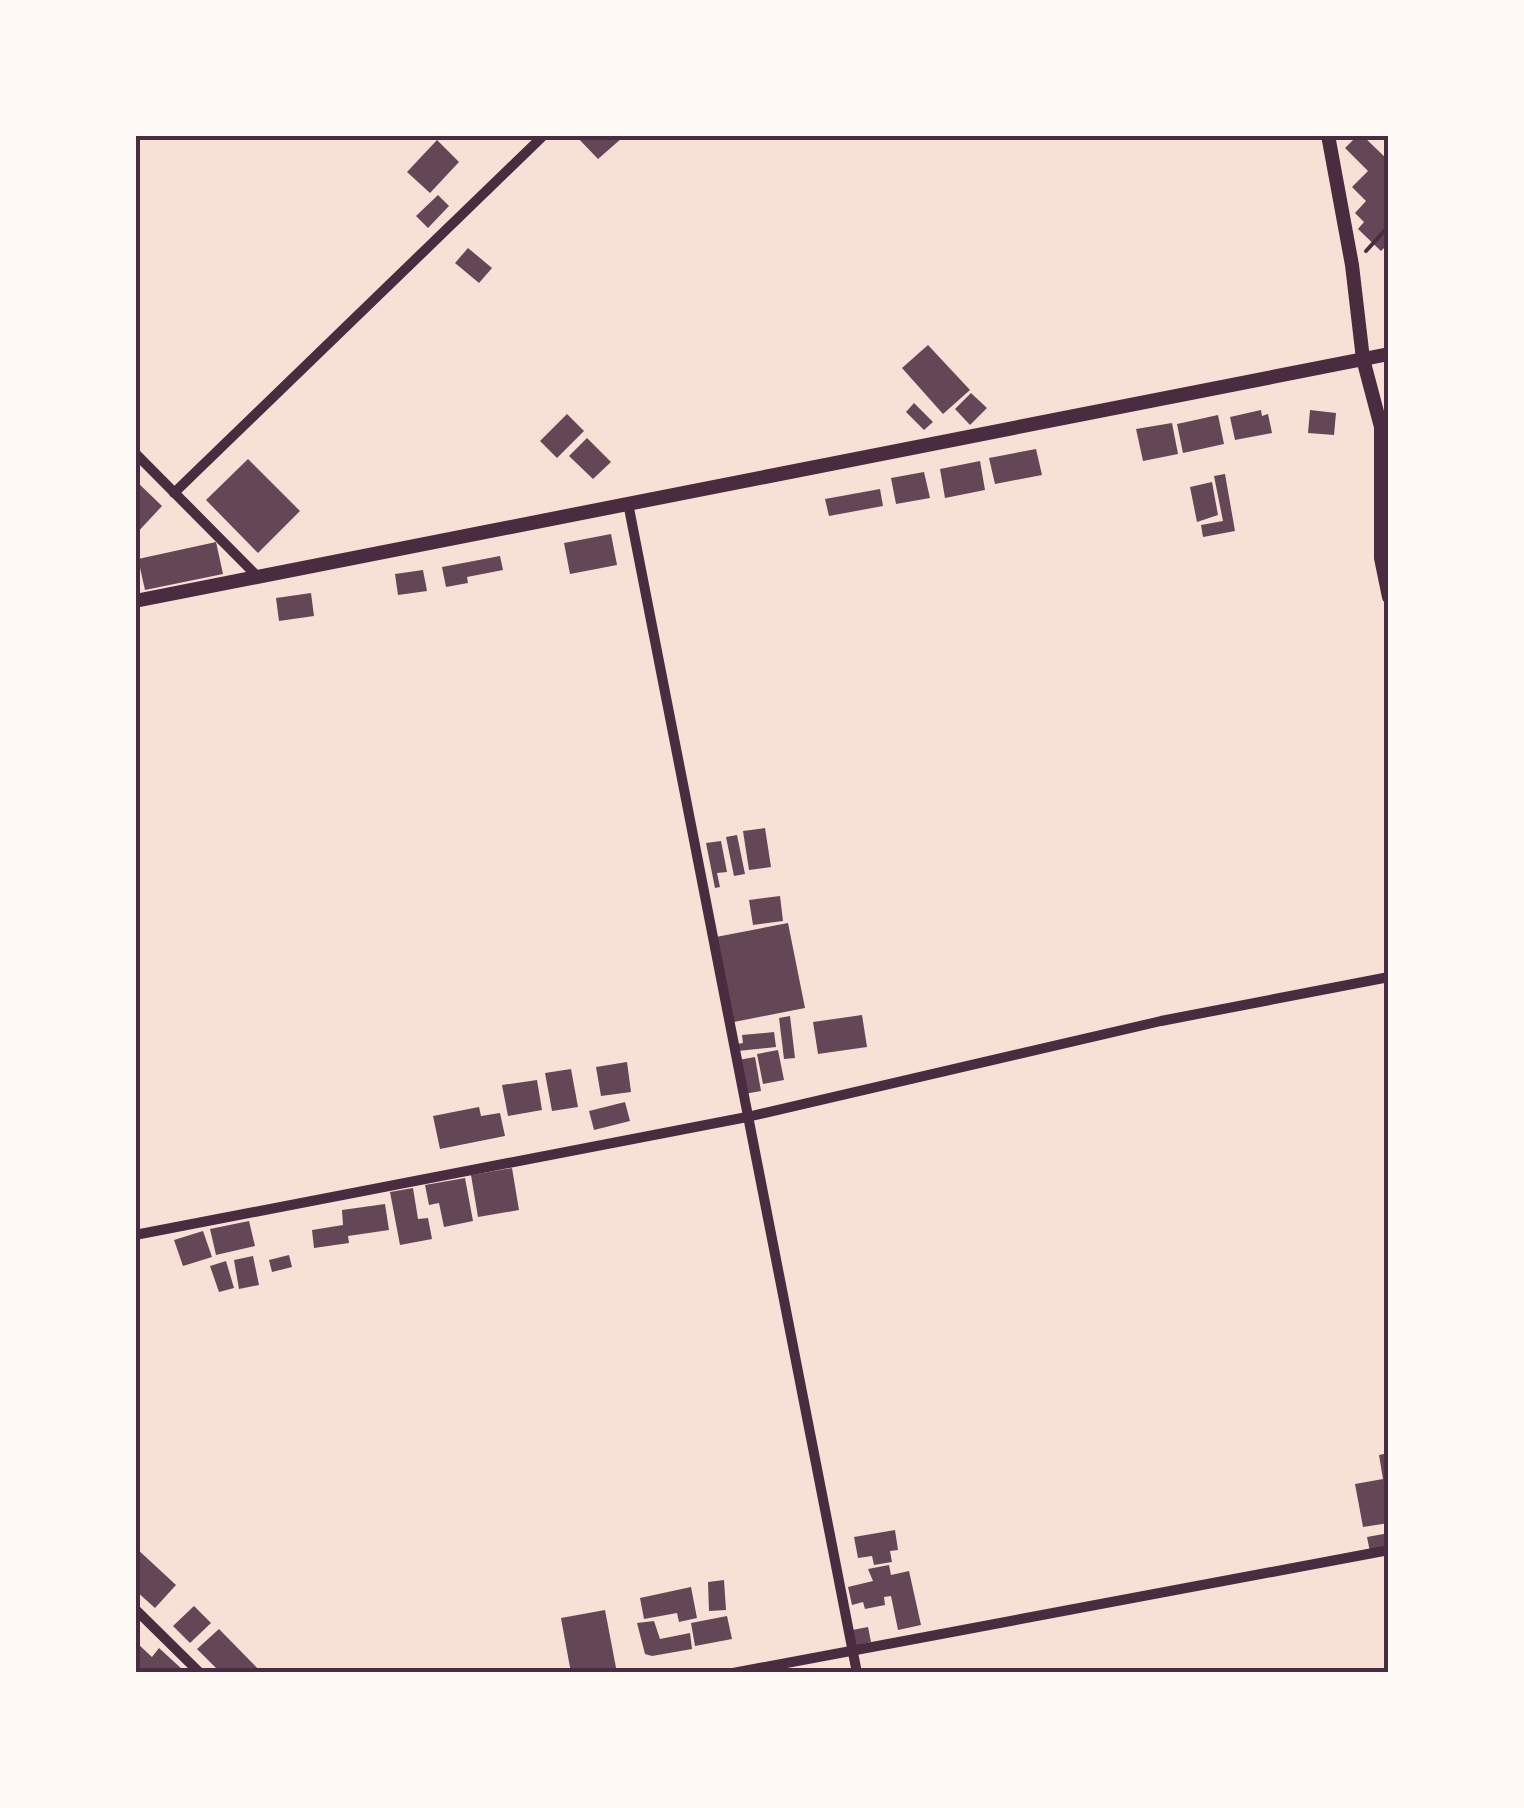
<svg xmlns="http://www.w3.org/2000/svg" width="1524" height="1808" font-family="Roboto,sans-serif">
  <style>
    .building { fill: #644757 }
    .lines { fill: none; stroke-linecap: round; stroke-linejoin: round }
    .path { stroke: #4a2c40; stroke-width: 4 }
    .minor { stroke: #4a2c40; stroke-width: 10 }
    .secondary { stroke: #4a2c40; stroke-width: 14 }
    .neatline { fill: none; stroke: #4a2c40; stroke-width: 4 }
  </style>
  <rect width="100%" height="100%" fill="#f7e1d7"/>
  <g class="building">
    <polygon points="575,135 619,135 622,138 598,159"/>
    <polygon points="1358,135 1362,135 1389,161 1389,243 1381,251 1358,229 1364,222 1355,213 1366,201 1352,187 1368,171 1345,148"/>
    <polygon points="437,140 459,162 430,193 407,172"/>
    <polygon points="438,195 449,206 428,228 416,216"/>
    <polygon points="468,248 492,268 479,283 455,263"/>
    <polygon points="928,345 970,390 943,414 902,368"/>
    <polygon points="971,393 987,408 970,425 955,409"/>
    <polygon points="914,403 933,422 924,430 906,412"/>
    <polygon points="1261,410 1262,416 1268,414 1272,433 1235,440 1230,417"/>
    <polygon points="1310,410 1336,413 1334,435 1308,433"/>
    <polygon points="567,414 584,431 557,458 540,441"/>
    <polygon points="1218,415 1224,444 1183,453 1177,424"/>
    <polygon points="1172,423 1178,454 1143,461 1136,429"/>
    <polygon points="587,438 611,462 593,479 569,456"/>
    <polygon points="1036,449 1042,475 995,484 989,458"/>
    <polygon points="248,459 300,511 258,553 206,500"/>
    <polygon points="980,461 985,490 945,498 940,469"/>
    <polygon points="924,472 930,498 896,504 891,478"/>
    <polygon points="1225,474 1235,531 1203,537 1201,525 1223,521 1214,476"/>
    <polygon points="135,480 162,506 135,535"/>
    <polygon points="1212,482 1218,515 1197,522 1190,487"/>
    <polygon points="880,489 883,506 829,516 825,499"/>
    <polygon points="611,534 617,565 570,574 564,543"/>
    <polygon points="216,542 223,574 145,590 138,559"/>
    <polygon points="500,556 503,570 467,577 468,583 446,587 442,567"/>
    <polygon points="423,570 427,591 398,595 395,574"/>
    <polygon points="311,593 314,616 279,621 276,598"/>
    <polygon points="765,828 771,867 749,870 743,831"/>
    <polygon points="737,835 745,874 734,876 726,837"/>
    <polygon points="721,841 727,872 717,873 720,887 715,888 706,843"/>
    <polygon points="780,896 783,921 753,925 749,900"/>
    <polygon points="788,923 805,1008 734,1022 716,937"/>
    <polygon points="862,1015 867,1047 818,1054 813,1022"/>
    <polygon points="790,1016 795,1058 784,1059 779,1018"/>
    <polygon points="774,1032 776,1047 738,1051 737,1044 743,1043 742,1035"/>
    <polygon points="778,1050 784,1080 763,1084 757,1054"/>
    <polygon points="755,1057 761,1091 744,1094 738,1060"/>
    <polygon points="627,1062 631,1092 601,1096 596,1067"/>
    <polygon points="571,1069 578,1107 552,1111 545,1073"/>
    <polygon points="537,1080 542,1110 508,1116 502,1085"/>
    <polygon points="625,1102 630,1121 594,1130 589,1111"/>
    <polygon points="479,1107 481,1116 500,1113 505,1136 440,1149 433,1116"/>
    <polygon points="512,1168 519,1210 478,1217 471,1175"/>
    <polygon points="465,1178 473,1221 444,1227 439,1203 429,1205 425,1185"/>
    <polygon points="413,1188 418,1219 428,1218 432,1239 400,1245 390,1192"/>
    <polygon points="385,1204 389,1230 348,1236 349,1243 314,1248 312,1230 343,1225 342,1210"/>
    <polygon points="249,1221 255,1246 216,1255 210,1229"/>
    <polygon points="203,1231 212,1257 183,1266 174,1240"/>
    <polygon points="289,1255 292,1267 272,1272 269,1260"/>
    <polygon points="253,1256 259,1285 239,1289 234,1260"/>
    <polygon points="226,1261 234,1288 219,1292 210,1266"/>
    <polygon points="1389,1453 1389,1523 1363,1527 1355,1484 1383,1479 1379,1455"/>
    <polygon points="895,1530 898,1550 890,1551 892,1562 874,1565 872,1556 858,1558 854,1537"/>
    <polygon points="1389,1533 1389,1548 1370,1552 1367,1537"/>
    <polygon points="135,1547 176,1585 155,1608 135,1590"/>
    <polygon points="889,1565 891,1575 909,1571 921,1625 898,1630 891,1596 884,1597 885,1605 865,1609 863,1602 852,1605 848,1587 873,1581 868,1569"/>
    <polygon points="724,1580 726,1610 709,1611 708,1582"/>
    <polygon points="691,1587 697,1618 679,1622 677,1613 644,1619 640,1598"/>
    <polygon points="194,1606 211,1623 190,1643 173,1626"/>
    <polygon points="605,1610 617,1673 571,1673 561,1618"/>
    <polygon points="727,1616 732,1639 695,1646 691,1623"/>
    <polygon points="654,1621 660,1639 690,1633 692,1649 652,1656 645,1654 637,1623"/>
    <polygon points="868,1627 871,1642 855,1646 852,1630"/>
    <polygon points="219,1629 262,1673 221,1673 197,1649"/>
    <polygon points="138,1644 152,1657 159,1648 183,1670 181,1673 141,1673 135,1668 135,1648"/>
  </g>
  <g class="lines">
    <polyline class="path" points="1366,251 1389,226"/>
    <g class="minor">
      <polyline points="135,453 256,575"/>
      <polyline points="174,493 544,135"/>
      <polyline points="628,503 857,1673"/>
      <polyline points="135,1235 747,1117 1161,1021 1389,977"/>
      <polyline points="135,1609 200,1673"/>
      <polyline points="733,1673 1389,1550"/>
    </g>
    <g class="secondary">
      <polyline points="1328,135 1352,265 1363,359 1381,427 1381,558 1389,597"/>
      <polyline points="135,601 1389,354"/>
    </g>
  </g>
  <rect width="1524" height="1808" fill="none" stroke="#fffaf5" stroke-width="275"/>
  <rect x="138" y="138" width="1248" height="1532" class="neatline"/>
</svg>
